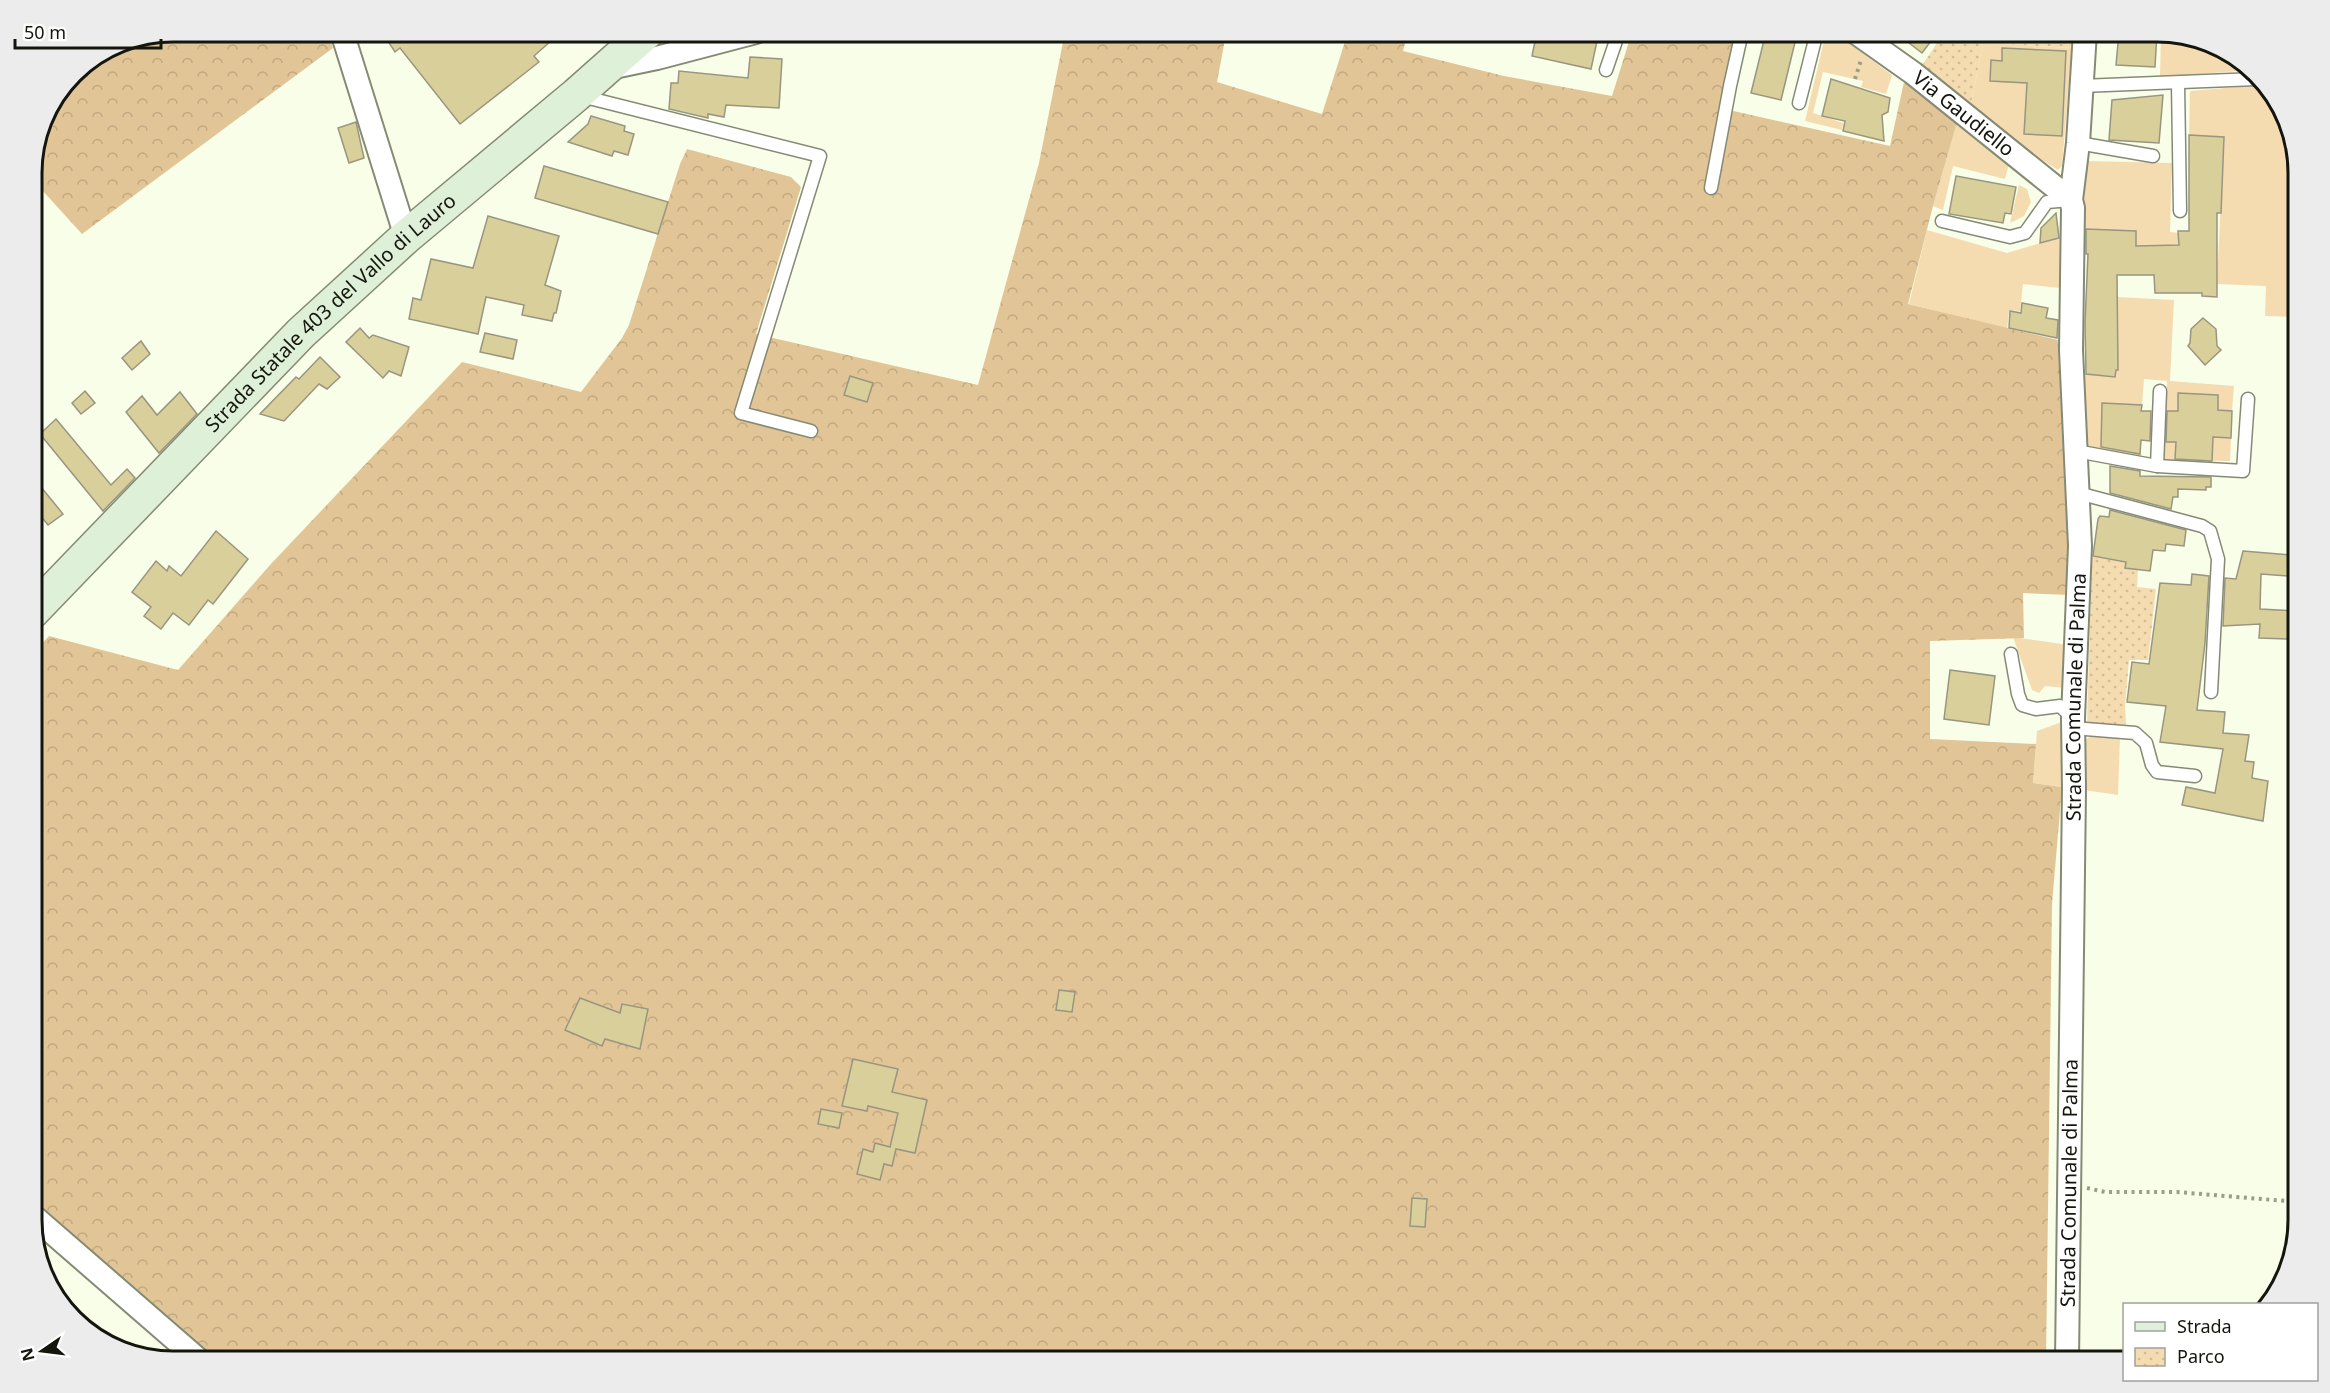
<svg xmlns="http://www.w3.org/2000/svg" width="2330" height="1393" font-family="'Noto Sans',sans-serif">
  <style>
    .green { fill: #f5dbb0 }
    .forest { fill: url(#forest-crowns) }
    .park { fill: url(#park-dots) }
    .building { fill: #d9cf9b; stroke: #999580; stroke-width: 1.5 }
    .lines { fill: none; stroke-linecap: round; stroke-linejoin: round }
    .lane-casing { stroke: #858a75; stroke-width: 15 }
    .street-casing { stroke: #858a75; stroke-width: 26 }
    .secondary-casing { stroke: #858a75; stroke-width: 36 }
    .path { stroke: #989d8c; stroke-width: 4; stroke-dasharray: 3 4.5; stroke-linecap: butt }
    .lane { stroke: #fff; stroke-width: 12 }
    .street { stroke: #fff; stroke-width: 22 }
    .secondary { stroke: #def0d7; stroke-width: 33 }
    .labels { text-anchor: middle; stroke-width: 4.5; stroke-linejoin: round; paint-order: stroke }
    .street-label { font-size: 20px; fill: #14160e; stroke: #fff }
    .rim { fill: none; stroke: #14160e; stroke-width: 3 }
  </style>
  <defs>
    <pattern id="forest-crowns" width="20" height="18" patternUnits="userSpaceOnUse" patternTransform="scale(1.5)"><rect width="20" height="18" fill="#e2c596"/><path d="M2 6a3 3 0 1 1 6 0M12 15a3 3 0 1 1 6 0" fill="none" stroke="#c1a880"/></pattern>
    <pattern id="park-dots" width="8" height="8" patternUnits="userSpaceOnUse" patternTransform="scale(1.5)"><rect width="8" height="8" fill="#f5dbb0"/><path d="M2 2h.1M6 6h.1" fill="none" stroke="#d1bb96" stroke-width="1.8" stroke-linecap="round"/></pattern>
  </defs>
  <rect width="100%" height="100%" fill="#f8fee7"/>
  <g class="green">
    <polygon points="1826,32 1834,32 1892,75 1886,94 1861,87 1863,81 1823,72 1813,113 1843,123 1842,130 1805,121"/>
    <polygon points="2161,33 2228,51 2240,62 2239,71 2160,77"/>
    <polygon points="1983,43 2072,48 2062,166 2058,170 1969,114"/>
    <polygon points="2262,85 2279,102 2298,164 2298,317 2265,316 2266,286 2217,284 2224,137 2189,135 2190,91"/>
    <polygon points="1957,121 2010,160 2005,179 1953,166 1943,210 1933,206"/>
    <polygon points="2086,161 2172,163 2170,232 2179,233 2179,251 2136,249 2136,231 2081,232"/>
    <polygon points="2019,185 2027,189 2031,202 2024,216 2010,223"/>
    <polygon points="1927,230 2007,253 2061,237 2060,288 2023,284 2020,311 2009,310 2007,329 1909,304"/>
    <polygon points="2117,297 2174,300 2170,381 2234,386 2232,411 2218,410 2218,395 2179,393 2176,450 2213,437 2231,438 2230,461 2164,460 2167,381 2144,379 2142,405 2102,403 2101,447 2140,449 2141,458 2086,456 2083,374 2115,377"/>
    <polygon points="2013,637 2069,645 2067,688 2045,686 2039,693 2032,690"/>
    <polygon points="2062,722 2064,730 2062,787 2033,783 2037,731"/>
    <polygon points="2094,734 2120,736 2118,795 2084,790 2085,740"/>
  </g>
  <g class="forest">
    <polygon points="173,32 328,32 333,48 82,234 32,179 32,164 42,118 73,73 119,42"/>
    <polygon points="1065,32 1219,32 1226,34 1217,82 1322,114 1348,32 1408,32 1403,51 1504,76 1612,96 1632,32 1735,32 1720,108 1890,146 1904,82 1957,122 1933,206 1908,304 2058,340 2070,595 2023,593 2024,638 1930,641 1930,739 2036,744 2033,783 2062,787 2052,904 2046,1361 199,1361 32,1220 32,654 49,636 178,670 270,565 462,362 581,392 622,338 629,325 680,164 687,149 791,177 801,187 756,334 978,385 1039,163"/>
  </g>
  <g class="park">
    <polygon points="1941,32 2073,32 2072,48 1983,43 1969,114 1919,70 1943,34"/>
    <polygon points="2092,556 2126,561 2126,568 2138,569 2137,587 2156,589 2148,660 2129,660 2125,705 2126,725 2087,723"/>
  </g>
  <g class="building">
    <polygon points="382,32 561,32 534,56 539,62 460,124 400,48 395,52"/>
    <polygon points="1537,32 1599,32 1591,69 1532,56"/>
    <polygon points="1766,32 1786,32 1797,34 1781,100 1751,93"/>
    <polygon points="1895,32 1938,32 1922,53"/>
    <polygon points="2119,32 2157,32 2155,67 2116,65"/>
    <polygon points="2002,48 2066,51 2062,136 2024,134 2027,83 1990,81 1991,60 2002,61"/>
    <polygon points="750,57 782,59 779,108 726,105 724,117 708,114 708,118 669,109 671,83 678,83 679,71 748,78"/>
    <polygon points="1831,79 1890,98 1888,112 1882,115 1884,141 1843,131 1845,121 1822,116"/>
    <polygon points="2163,95 2159,143 2109,140 2112,100"/>
    <polygon points="591,116 625,126 624,131 634,134 628,155 614,151 612,156 568,142 588,124"/>
    <polygon points="356,122 364,158 349,163 338,128"/>
    <polygon points="2189,135 2224,137 2221,213 2217,213 2217,297 2202,296 2202,293 2155,293 2154,275 2117,275 2118,370 2116,370 2115,377 2086,374 2085,323 2088,254 2086,254 2086,229 2136,231 2136,246 2179,245 2178,231 2189,231"/>
    <polygon points="544,166 668,202 658,234 535,198"/>
    <polygon points="1956,176 2016,187 2011,214 2005,213 2003,223 1949,214"/>
    <polygon points="2056,213 2059,238 2040,243 2041,228"/>
    <polygon points="488,216 559,236 545,285 561,291 556,313 554,313 552,321 522,315 524,305 486,297 478,334 409,319 413,298 421,300 431,259 473,268"/>
    <polygon points="2022,303 2048,308 2046,318 2058,320 2057,338 2009,328 2010,311 2021,313"/>
    <polygon points="2203,318 2216,329 2217,346 2221,350 2205,365 2188,346 2190,343 2191,329"/>
    <polygon points="360,328 369,338 373,335 409,347 401,376 389,371 383,378 346,342"/>
    <polygon points="485,333 517,340 513,359 480,352"/>
    <polygon points="141,341 150,354 132,370 122,358"/>
    <polygon points="320,357 340,377 327,389 319,384 284,421 260,414 296,377 299,379"/>
    <polygon points="850,376 873,383 867,402 844,395"/>
    <polygon points="85,391 95,403 81,414 72,403"/>
    <polygon points="180,392 197,414 159,453 126,412 142,396 157,415"/>
    <polygon points="2178,393 2218,395 2218,410 2232,411 2231,438 2213,437 2212,461 2175,459 2176,442 2166,442 2167,411 2178,411"/>
    <polygon points="2102,403 2142,405 2141,411 2151,411 2150,441 2141,440 2140,454 2101,447"/>
    <polygon points="56,419 111,485 127,469 135,478 103,511 40,434"/>
    <polygon points="2110,466 2140,471 2140,476 2211,477 2211,487 2206,487 2206,490 2178,489 2178,497 2173,497 2171,509 2110,493"/>
    <polygon points="41,487 63,514 48,525 32,505 32,494"/>
    <polygon points="2110,510 2186,530 2184,546 2166,544 2165,551 2153,550 2150,571 2125,568 2126,562 2093,556 2098,519 2100,516 2109,517"/>
    <polygon points="216,531 248,559 213,604 208,600 189,625 173,613 161,629 144,616 151,607 132,592 156,561 167,571 169,566 181,576"/>
    <polygon points="2243,551 2291,555 2288,576 2261,574 2260,609 2298,611 2298,633 2289,632 2289,639 2259,638 2260,624 2223,626 2225,578 2236,579"/>
    <polygon points="2192,574 2209,576 2205,643 2197,710 2225,712 2223,733 2249,735 2245,761 2254,762 2252,778 2268,781 2263,821 2182,805 2186,787 2215,793 2223,749 2160,742 2166,706 2127,702 2132,662 2149,664 2160,583 2191,585"/>
    <polygon points="1950,670 1995,676 1989,725 1944,719"/>
    <polygon points="1059,990 1075,992 1072,1012 1056,1010"/>
    <polygon points="580,998 620,1013 622,1004 648,1009 640,1049 605,1039 602,1046 565,1030"/>
    <polygon points="853,1059 898,1069 892,1092 927,1100 915,1153 896,1149 892,1166 884,1164 880,1180 857,1174 863,1149 873,1152 875,1143 890,1147 898,1113 868,1106 867,1111 842,1106"/>
    <polygon points="821,1109 842,1113 839,1128 818,1124"/>
    <polygon points="1412,1198 1427,1199 1425,1227 1410,1226"/>
  </g>
  <g class="lines">
    <g class="lane-casing">
      <g id="lane">
        <polyline points="1606,70 1619,32"/>
        <polyline points="2178,83 2180,211"/>
        <polyline points="2081,86 2256,79"/>
        <polyline points="581,96 820,156 741,413 811,431"/>
        <polyline points="1799,103 1817,32"/>
        <polyline points="2078,143 2153,156"/>
        <polyline points="1711,188 1730,86 1742,32"/>
        <polyline points="1942,221 2010,237 2025,233 2047,202 2070,200"/>
        <polyline points="2076,451 2157,466 2243,471 2248,399"/>
        <polyline points="2157,466 2160,391"/>
        <polyline points="2078,493 2202,526 2210,531 2218,559 2211,692"/>
        <polyline points="2011,654 2018,694 2022,705 2036,709 2060,706 2073,718"/>
        <polyline points="2073,728 2135,733 2146,743 2152,765 2157,772 2195,776"/>
      </g>
    </g>
    <g class="street-casing">
      <g id="street">
        <polyline points="342,32 406,237"/>
        <path id="s1" d="M 1855,32 L 1913,73 L 2071,200"/>
        <polyline points="609,68 657,58 756,32"/>
        <polyline points="32,1215 200,1361"/>
        <path id="s2" d="M 2067,1361 L 2074,789 L 2073,718 L 2080,546 L 2071,350 L 2073,208 L 2071,200 L 2078,143 L 2085,32"/>
      </g>
    </g>
    <g class="secondary-casing">
      <g id="secondary">
        <path id="s3" d="M 32,612 L 301,333 L 406,237 L 576,95 L 647,32"/>
      </g>
    </g>
    <g class="path">
      <polyline points="1855,79 1861,60"/>
      <polyline points="2087,1188 2105,1192 2177,1192 2298,1202"/>
    </g>
    <use href="#lane" class="lane"/>
    <use href="#street" class="street"/>
    <use href="#secondary" class="secondary"/>
  </g>
  <g class="labels">
    <g class="street-label">
      <text dy="7" stroke="none"><textPath href="#s1" startOffset="136">Via Gaudiello</textPath></text>
      <text dy="7" stroke="none"><textPath href="#s3" startOffset="423">Strada Statale 403 del Vallo di Lauro</textPath></text>
      <text dy="7" stroke="none"><textPath href="#s2" startOffset="664">Strada Comunale di Palma</textPath></text>
      <text dy="7" stroke="none"><textPath href="#s2" startOffset="178">Strada Comunale di Palma</textPath></text>
    </g>
  </g>
  <path d="M0 0H2330V1393H0ZM173 42H2157A131 131 0 0 1 2288 173V1220A131 131 0 0 1 2157 1351H173A131 131 0 0 1 42 1220V173A131 131 0 0 1 173 42Z" fill="#ececec" fill-rule="evenodd"/>
  <path class="rim" d="M173 42H2157A131 131 0 0 1 2288 173V1220A131 131 0 0 1 2157 1351H173A131 131 0 0 1 42 1220V173A131 131 0 0 1 173 42Z"/>
  <rect x="2123" y="1303" width="195" height="78" fill="#ffffff" stroke="#a1a29f" stroke-width="1.5"/>
  <rect x="2135" y="1322" width="30" height="9" fill="#def0d7" stroke="#a1a29f" stroke-width="1.5"/>
  <text x="2177" y="1333" font-size="18" fill="#14160e">Strada</text>
  <rect x="2135" y="1348" width="30" height="18" fill="url(#park-dots)" stroke="#a1a29f" stroke-width="1.5"/>
  <text x="2177" y="1363" font-size="18" fill="#14160e">Parco</text>
  <g transform="translate(42 1351) rotate(256)" stroke="#ffffff" stroke-width="4.5" paint-order="stroke">
  <path d="M0-4.5L10 22L0 15L-10 22Z" fill="#14160e"/>
  <text y="-9" font-size="16" font-weight="bold" text-anchor="middle" fill="#14160e">N</text>
  </g>
  <path d="M15 39v9h146v-9" fill="none" stroke="#14160e" stroke-width="3"/>
  <text x="24" y="39" font-size="18" fill="#14160e" stroke="#ffffff" stroke-width="4.5" paint-order="stroke">50 m</text>
</svg>
